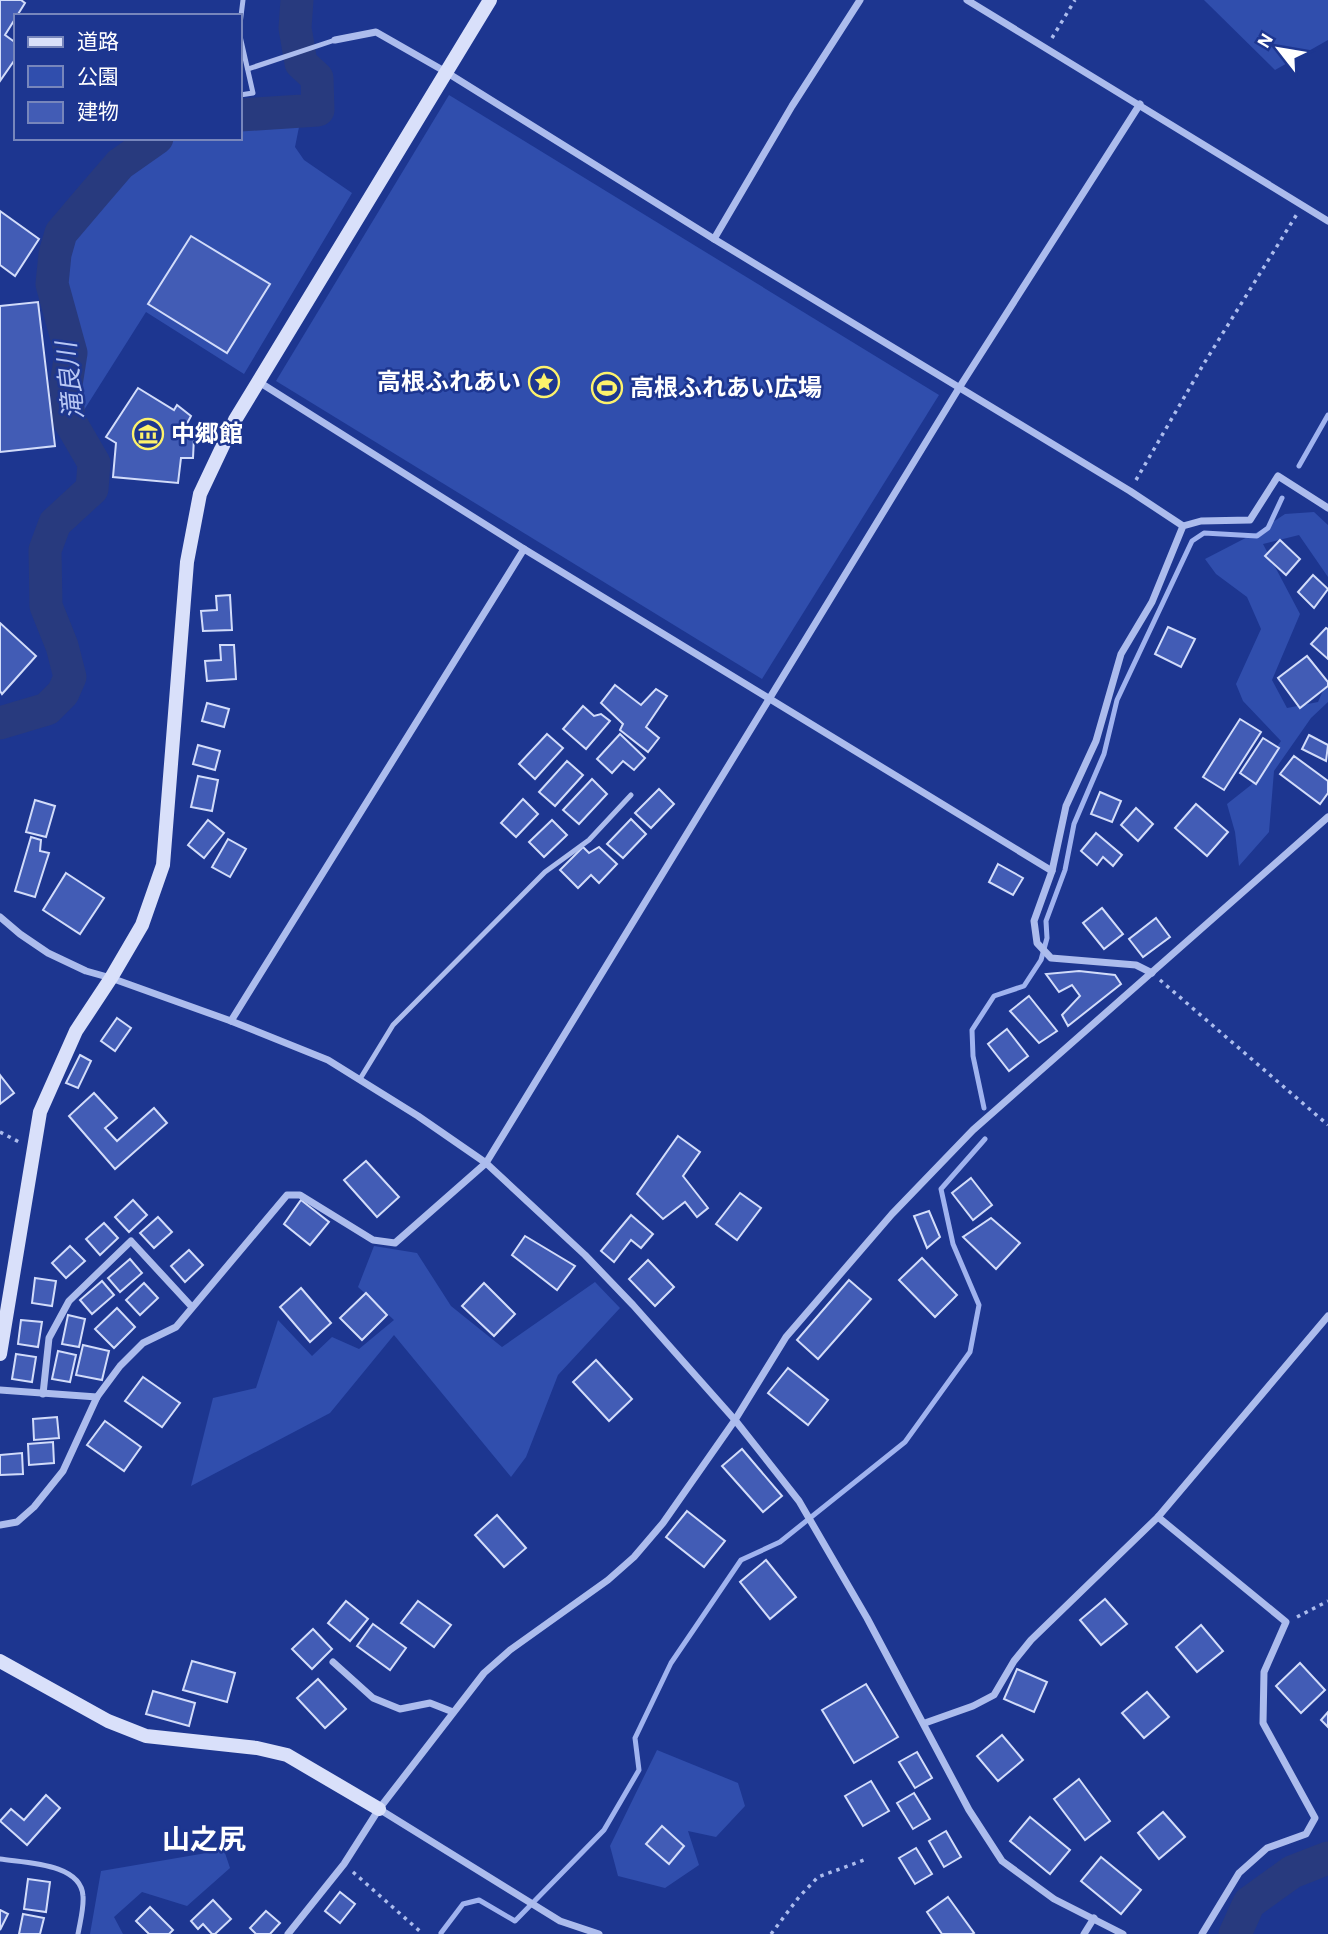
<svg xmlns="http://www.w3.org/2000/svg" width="1328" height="1934" font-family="'Alegreya Sans','Noto Sans JP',sans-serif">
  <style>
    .green { fill: #304ead }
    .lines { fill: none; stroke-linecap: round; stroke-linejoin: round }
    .stream { stroke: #a0b3ef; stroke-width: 5 }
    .river { stroke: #283a7e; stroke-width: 33 }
    .building { fill: #425cb5; stroke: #d2dcfa; stroke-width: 2 }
    .path { stroke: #acbced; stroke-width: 3.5; stroke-dasharray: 3.5 5; stroke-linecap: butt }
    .lane { stroke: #acbced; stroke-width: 5 }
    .street { stroke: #acbced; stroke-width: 7 }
    .secondary { stroke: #d9e0fa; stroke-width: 14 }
    .labels { text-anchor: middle; stroke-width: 5; stroke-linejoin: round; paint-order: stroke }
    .poi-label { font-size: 24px; font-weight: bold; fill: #fff; stroke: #1d3690; text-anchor: start }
    .water-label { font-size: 26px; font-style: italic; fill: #b8c7f4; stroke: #1d3690 }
    .quarter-label { font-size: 28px; font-weight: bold; fill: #fff; stroke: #1d3690 }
  </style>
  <rect width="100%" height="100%" fill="#1d3690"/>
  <g class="green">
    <polygon points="1204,0 1328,0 1328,40 1275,70"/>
    <polygon points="449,95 939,395 762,679 276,381"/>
    <path d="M 240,119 L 300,122 L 295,147 L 304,160 L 352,193 L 244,374 L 146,312 L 79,418 C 79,393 85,368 80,343 C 75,316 61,286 65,259 C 70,229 146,146 175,138 C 190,135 223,138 240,138 Z"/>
    <polygon points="1314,512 1328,525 1328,577 1299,535 1263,544 1300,614 1272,680 1287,708 1318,702 1328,679 1328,702 1311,718 1274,771 1269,832 1239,866 1235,832 1227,804 1251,785 1281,741 1243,701 1236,684 1261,629 1247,597 1216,574 1205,559 1261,530 1285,514"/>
    <polygon points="374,1246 417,1253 451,1306 502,1347 595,1282 620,1308 558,1375 526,1457 511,1477 394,1335 330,1413 191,1486 213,1398 256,1388 278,1320 312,1356 332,1337 359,1349 394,1320 358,1287"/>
    <polygon points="657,1750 738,1783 745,1806 716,1837 688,1831 699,1865 665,1888 618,1876 610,1846"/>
    <polygon points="224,1850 230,1868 187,1906 142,1892 114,1917 123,1934 90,1934 101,1871"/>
  </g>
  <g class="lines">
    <g class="stream">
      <polyline points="1299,466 1328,415"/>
      <polyline points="984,1108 973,1056 972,1030 994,996 1024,986 1041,960 1047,938 1046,921 1065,870 1074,824 1104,754 1117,700 1192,541 1204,533 1257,536 1268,528 1282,498"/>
      <polyline points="441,1933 463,1904 479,1900 515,1921 604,1830 639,1770 635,1738 671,1663 741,1560 780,1542 905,1442 970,1352 979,1305 953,1244 941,1189 985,1139"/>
    </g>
    <g class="river">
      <polyline points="240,115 318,110 317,78 301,63 295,28 297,0"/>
      <polyline points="0,723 47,709 63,693 70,677 62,646 46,606 45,550 55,523 92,489 94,463 69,420 66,385 71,353 52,284 55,254 61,233 95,193 120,164 157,138"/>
      <polyline points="1235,1934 1249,1903 1292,1872 1328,1858"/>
    </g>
  </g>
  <g class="building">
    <polygon points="0,0 21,0 25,3 5,35 16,43 16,58 0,81"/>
    <polygon points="0,211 39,239 15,276 0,265"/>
    <polygon points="191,236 270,284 227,353 148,304"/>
    <polygon points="38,302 55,446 0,452 0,306"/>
    <polygon points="138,388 174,410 177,405 191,416 183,431 194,437 193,458 181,458 178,483 113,477 116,443 106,437"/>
    <polygon points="1280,540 1300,559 1286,575 1265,556"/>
    <polygon points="1313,575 1328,589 1314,608 1298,592"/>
    <polygon points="230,595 232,630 203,631 201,611 217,610 216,596"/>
    <polygon points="0,623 36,656 2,694 0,691"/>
    <polygon points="1168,627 1195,639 1181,667 1155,654"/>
    <polygon points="1326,628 1328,629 1328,659 1311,644"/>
    <polygon points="220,645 234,645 236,679 207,681 205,661 221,660"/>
    <polygon points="1307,656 1328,682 1328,686 1300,708 1278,678"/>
    <polygon points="615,685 641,705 656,689 667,696 646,727 659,738 648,752 620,730 623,724 601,703"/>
    <polygon points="207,703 229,709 224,727 202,721"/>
    <polygon points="583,706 594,716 601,714 610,721 586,749 563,729"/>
    <polygon points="1240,719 1261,732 1224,790 1203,777"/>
    <polygon points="547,734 563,748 535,779 519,764"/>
    <polygon points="620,734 645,758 634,770 623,761 612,773 597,759"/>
    <polygon points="1309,735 1328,745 1326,761 1302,749"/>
    <polygon points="1263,738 1279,748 1256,784 1240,773"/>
    <polygon points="198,745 220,751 215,770 193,764"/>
    <polygon points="1294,756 1328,781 1328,793 1320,804 1280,774"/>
    <polygon points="567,761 583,775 555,806 539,792"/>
    <polygon points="198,776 218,780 212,811 191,807"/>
    <polygon points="592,779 607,794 579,824 563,810"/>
    <polygon points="659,789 674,804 651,828 635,813"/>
    <polygon points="1100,792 1121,801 1112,822 1091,814"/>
    <polygon points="523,799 538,814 516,837 501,823"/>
    <polygon points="35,800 55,806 46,837 26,832"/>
    <polygon points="1196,804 1228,832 1207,856 1175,828"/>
    <polygon points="1136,808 1153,824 1138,841 1121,825"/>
    <polygon points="631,819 646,834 623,858 607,844"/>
    <polygon points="208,820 224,833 204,858 188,845"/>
    <polygon points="552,820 567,835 544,857 529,842"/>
    <polygon points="1096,833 1122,855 1113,866 1103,857 1097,865 1081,851"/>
    <polygon points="31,837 41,840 40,851 49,853 35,897 15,891"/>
    <polygon points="228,839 246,849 230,877 212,867"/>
    <polygon points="583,847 589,853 599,847 617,864 599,883 591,875 578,888 560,870"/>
    <polygon points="998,864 1023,878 1013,895 989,882"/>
    <polygon points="66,873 104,898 80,934 43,910"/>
    <polygon points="1102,908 1123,934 1104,949 1083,923"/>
    <polygon points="1156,918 1170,937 1143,957 1129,939"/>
    <polygon points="1079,971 1115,975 1121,984 1068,1026 1062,1015 1080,996 1072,985 1059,992 1046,974"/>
    <polygon points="1029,996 1057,1031 1039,1043 1010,1011"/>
    <polygon points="117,1018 131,1028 115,1051 101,1041"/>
    <polygon points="1007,1029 1028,1056 1009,1071 988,1044"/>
    <polygon points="80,1055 91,1061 78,1088 66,1083"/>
    <polygon points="0,1075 14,1093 0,1104"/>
    <polygon points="94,1093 117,1118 105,1128 117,1141 154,1108 167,1123 115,1169 69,1116"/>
    <polygon points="678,1136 700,1152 683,1176 708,1208 697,1217 685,1202 663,1219 637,1194"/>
    <polygon points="366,1161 399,1197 377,1217 344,1180"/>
    <polygon points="971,1178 992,1205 973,1220 952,1193"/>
    <polygon points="740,1193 761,1208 737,1240 716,1224"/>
    <polygon points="133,1200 147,1215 129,1232 115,1217"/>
    <polygon points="301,1200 329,1222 310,1245 284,1224"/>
    <polygon points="929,1211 940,1237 927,1248 914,1216"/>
    <polygon points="631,1215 653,1234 641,1248 631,1240 614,1262 601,1251"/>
    <polygon points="158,1217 172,1232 154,1248 140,1233"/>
    <polygon points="991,1218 1020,1243 996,1269 963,1237"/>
    <polygon points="104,1223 118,1238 100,1255 86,1239"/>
    <polygon points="525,1236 575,1266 557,1290 512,1255"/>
    <polygon points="70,1246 85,1261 66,1278 52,1263"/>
    <polygon points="189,1250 203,1265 185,1282 171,1266"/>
    <polygon points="922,1258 957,1295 935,1317 899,1280"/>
    <polygon points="130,1259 142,1273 120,1292 108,1278"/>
    <polygon points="648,1260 674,1287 655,1306 629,1279"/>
    <polygon points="35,1278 56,1281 52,1306 32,1303"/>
    <polygon points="849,1280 871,1299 818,1359 797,1340"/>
    <polygon points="102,1281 114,1295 92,1314 80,1300"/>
    <polygon points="144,1283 158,1298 140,1315 126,1300"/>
    <polygon points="484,1283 515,1314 494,1336 462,1306"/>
    <polygon points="301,1288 331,1323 310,1342 280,1307"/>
    <polygon points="366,1293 387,1315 362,1340 340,1318"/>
    <polygon points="117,1308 135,1327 114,1348 95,1329"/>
    <polygon points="68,1315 85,1319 79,1347 62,1344"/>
    <polygon points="21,1320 42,1322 38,1347 18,1344"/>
    <polygon points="83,1345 109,1351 102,1380 76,1375"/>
    <polygon points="58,1351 76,1355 70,1382 52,1379"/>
    <polygon points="16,1354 36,1357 32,1382 12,1379"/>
    <polygon points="596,1360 632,1399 609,1421 573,1382"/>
    <polygon points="788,1368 828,1400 808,1425 768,1393"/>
    <polygon points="143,1377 180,1403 162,1427 125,1401"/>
    <polygon points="57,1417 59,1438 34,1440 33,1419"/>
    <polygon points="105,1421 141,1447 124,1471 87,1445"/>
    <polygon points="53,1442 54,1463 29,1465 28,1444"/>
    <polygon points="742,1449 782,1496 763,1512 722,1466"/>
    <polygon points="22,1453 23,1474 0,1475 0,1455"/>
    <polygon points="687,1511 725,1541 704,1567 666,1537"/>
    <polygon points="497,1515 526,1548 504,1567 475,1535"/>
    <polygon points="766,1560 796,1597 770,1619 740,1582"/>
    <polygon points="1105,1599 1127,1624 1101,1645 1080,1620"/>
    <polygon points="346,1601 368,1619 350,1641 328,1623"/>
    <polygon points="418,1601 451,1625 434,1647 401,1623"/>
    <polygon points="373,1624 406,1648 390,1670 357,1646"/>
    <polygon points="1201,1625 1223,1651 1197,1672 1176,1647"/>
    <polygon points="313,1629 332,1649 312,1669 292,1649"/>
    <polygon points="192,1661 235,1673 227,1702 183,1690"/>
    <polygon points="1300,1663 1325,1690 1301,1713 1276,1686"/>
    <polygon points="1017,1669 1047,1682 1034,1712 1004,1699"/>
    <polygon points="318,1679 346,1709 325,1728 297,1698"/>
    <polygon points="866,1684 898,1737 854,1763 822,1710"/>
    <polygon points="153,1691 195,1703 189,1726 146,1714"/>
    <polygon points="1147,1692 1169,1717 1144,1738 1122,1713"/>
    <polygon points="1328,1712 1328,1727 1321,1720"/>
    <polygon points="1002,1735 1023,1760 998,1781 977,1756"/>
    <polygon points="917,1752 932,1778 915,1788 899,1762"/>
    <polygon points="1079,1779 1110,1821 1085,1840 1054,1799"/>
    <polygon points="871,1781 889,1811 863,1826 845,1796"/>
    <polygon points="914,1793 930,1819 913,1829 897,1803"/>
    <polygon points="46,1795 60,1808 27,1845 0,1821 11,1809 24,1820"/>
    <polygon points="1163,1812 1185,1837 1159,1859 1138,1833"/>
    <polygon points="1030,1817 1070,1850 1050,1874 1010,1841"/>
    <polygon points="662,1826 684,1846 669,1864 646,1844"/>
    <polygon points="946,1831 961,1857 944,1867 929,1841"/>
    <polygon points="916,1848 932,1874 915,1884 899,1858"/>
    <polygon points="1101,1857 1141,1890 1121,1914 1081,1881"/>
    <polygon points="28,1879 50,1882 46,1912 24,1909"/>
    <polygon points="340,1892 355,1904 340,1923 325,1911"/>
    <polygon points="948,1897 974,1933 972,1934 942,1934 927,1912"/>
    <polygon points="213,1900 231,1919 215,1934 212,1934 203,1924 198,1929 191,1921"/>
    <polygon points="150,1907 173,1930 169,1934 149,1934 136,1921"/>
    <polygon points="0,1910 8,1914 0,1930"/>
    <polygon points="266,1911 280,1923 270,1934 256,1934 250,1928"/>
    <polygon points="23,1914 44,1918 40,1934 19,1934"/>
  </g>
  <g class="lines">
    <g class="path">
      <polyline points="1052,38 1075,0"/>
      <polyline points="1136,480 1203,365 1297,214"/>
      <polyline points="1160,980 1328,1125"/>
      <polyline points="0,1132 21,1143"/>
      <polyline points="1297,1617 1328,1601"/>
      <polyline points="353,1872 423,1934"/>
      <polyline points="771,1934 799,1897 818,1877 864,1860"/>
    </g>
    <g class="lane">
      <polyline points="240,24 243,0"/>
      <polyline points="240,36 253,93 240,95"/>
      <polyline points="248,69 335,40"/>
      <polyline points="360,1079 393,1025 545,872 589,840 631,795"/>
      <path d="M 0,1859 C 25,1863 81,1863 83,1896 C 84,1908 80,1922 78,1934"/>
    </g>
    <g class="street">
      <polyline points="967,0 1328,221"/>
      <polyline points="335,40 376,32 446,72 714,239 1130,491 1183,526"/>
      <polyline points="714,239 792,106 860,0"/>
      <polyline points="259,382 524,549 1052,871"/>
      <polyline points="0,917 20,934 48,953 86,971 111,978 231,1021 328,1060 418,1116 486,1163 585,1255 633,1305 735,1420 799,1501 867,1618 969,1810 1002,1861 1054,1899 1123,1934"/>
      <polyline points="1152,973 1136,965 1051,958 1037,943 1034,921 1052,871 1066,806 1096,741 1121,654 1152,602 1183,526 1201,521 1250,520 1278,476 1328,508"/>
      <polyline points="231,1021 524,549"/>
      <polyline points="0,1390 97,1397"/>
      <polyline points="43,1394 49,1338 69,1301 131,1241 191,1306"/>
      <polyline points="1158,1517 1286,1622 1264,1672 1263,1723 1315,1818 1306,1834 1267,1848 1239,1873 1202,1934"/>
      <polyline points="0,1525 17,1522 34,1507 63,1471 97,1397 120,1366 143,1343 176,1327 287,1195 300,1195 373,1240 395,1243 486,1163 959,388 1140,104"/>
      <polyline points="333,1662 373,1698 400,1709 430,1703 453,1712"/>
      <polyline points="925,1723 973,1706 994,1695 1014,1661 1031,1640 1158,1517 1328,1316"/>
      <polyline points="379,1809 560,1921 599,1934"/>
      <polyline points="288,1934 344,1864 379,1809 484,1673 510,1650 608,1580 634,1557 663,1523 735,1420 786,1337 892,1214 973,1130 1328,817"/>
      <polyline points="1084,1934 1094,1918"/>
    </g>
    <g class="secondary">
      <polyline points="0,1354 40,1112 76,1031 111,978 142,925 163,865 187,562 200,494 235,420 490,0"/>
      <polyline points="0,1661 108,1721 146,1736 257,1748 287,1755 379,1809"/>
    </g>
  </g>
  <defs>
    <g id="sight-ring" transform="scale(1.575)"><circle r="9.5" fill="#1d3690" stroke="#fdf26b" stroke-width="1.5"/><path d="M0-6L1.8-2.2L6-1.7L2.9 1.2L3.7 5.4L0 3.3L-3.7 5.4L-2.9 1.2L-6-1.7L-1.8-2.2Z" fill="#fdf26b"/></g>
    <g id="stadium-ring" transform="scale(1.575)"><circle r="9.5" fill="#1d3690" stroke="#fdf26b" stroke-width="1.5"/><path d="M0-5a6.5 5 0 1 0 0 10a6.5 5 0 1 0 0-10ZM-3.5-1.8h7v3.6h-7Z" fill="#fdf26b"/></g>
    <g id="museum-ring" transform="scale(1.575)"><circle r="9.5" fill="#1d3690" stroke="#fdf26b" stroke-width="1.5"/><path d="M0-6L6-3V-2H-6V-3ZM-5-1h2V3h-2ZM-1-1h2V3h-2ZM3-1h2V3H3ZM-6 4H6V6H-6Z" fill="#fdf26b"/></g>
  </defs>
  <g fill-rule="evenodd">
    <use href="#sight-ring" x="544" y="382"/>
    <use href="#stadium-ring" x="607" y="388"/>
    <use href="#museum-ring" x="148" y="434"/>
  </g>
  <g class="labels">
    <g class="poi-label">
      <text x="521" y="390" text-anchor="end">高根ふれあい</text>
      <text x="630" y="396">高根ふれあい広場</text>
      <text x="171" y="442">中郷館</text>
    </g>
    <g class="water-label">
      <text transform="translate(70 381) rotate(-96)" y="9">滝良川</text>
    </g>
    <g class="quarter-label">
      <text x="204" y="1849">山之尻</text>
    </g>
  </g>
  <rect x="14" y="14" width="228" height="126" fill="#1d3690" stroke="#7786bc" stroke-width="2"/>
  <rect x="28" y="37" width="35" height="10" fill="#d9e0fa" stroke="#7786bc" stroke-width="2"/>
  <text x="77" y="49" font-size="21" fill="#ffffff">道路</text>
  <rect x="28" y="66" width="35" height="21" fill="#304ead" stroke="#7786bc" stroke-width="2"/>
  <text x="77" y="84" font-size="21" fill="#ffffff">公園</text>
  <rect x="28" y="102" width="35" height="21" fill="#425cb5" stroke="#7786bc" stroke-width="2"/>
  <text x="77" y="119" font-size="21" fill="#ffffff">建物</text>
  <g transform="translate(1279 49) rotate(301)" stroke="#1d3690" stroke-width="5" paint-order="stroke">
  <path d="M0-5L12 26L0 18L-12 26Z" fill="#ffffff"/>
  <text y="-10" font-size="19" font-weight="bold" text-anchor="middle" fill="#ffffff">N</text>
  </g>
</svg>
